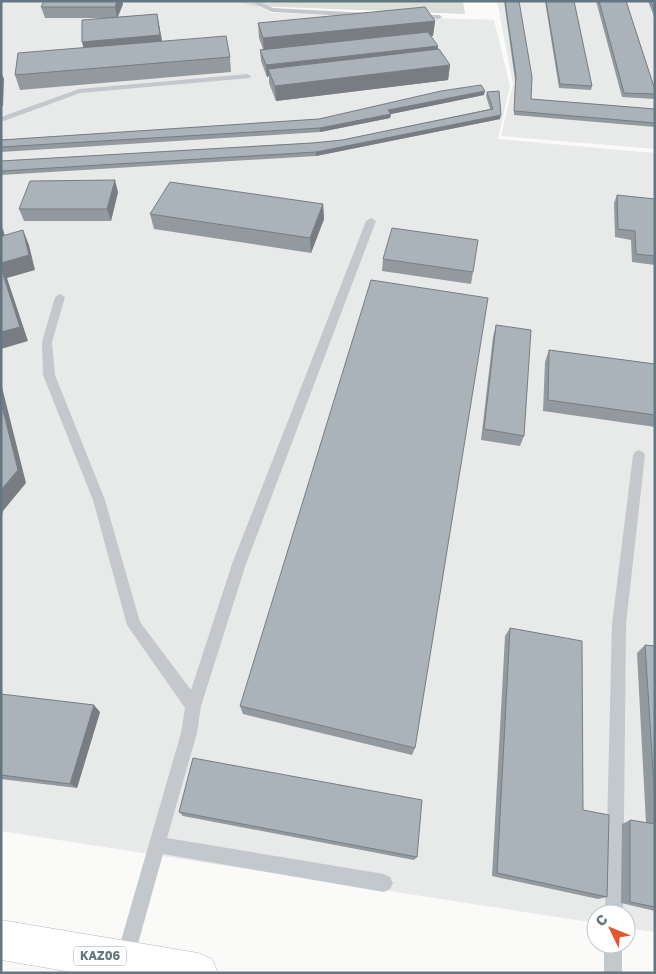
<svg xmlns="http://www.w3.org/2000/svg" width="656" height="974" font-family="'Golos Text',sans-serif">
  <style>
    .built { fill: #e8e9e9 }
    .green { fill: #dadfd7 }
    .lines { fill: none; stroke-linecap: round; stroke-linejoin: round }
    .highway-casing { stroke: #b4b9bd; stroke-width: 1 }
    .lane { fill: #c3c8cc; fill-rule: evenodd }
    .highway { fill: #fff; fill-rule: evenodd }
    .wall { fill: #929a9f }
    .shaded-wall { fill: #777d82 }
    .building { fill: #aab3b9; stroke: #777d82 }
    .labels { text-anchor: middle; stroke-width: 5; stroke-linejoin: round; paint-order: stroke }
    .shield { fill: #fff; stroke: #939fa8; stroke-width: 1 }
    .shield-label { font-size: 12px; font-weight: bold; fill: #657683 }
  </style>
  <rect width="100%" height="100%" fill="#fafaf8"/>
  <g class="built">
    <polygon points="247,1 272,13 494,20 510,86 498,139 655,153 655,932 626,928 626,914 596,914 596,923 1,831 1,2"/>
    <polygon points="497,1 655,1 655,149 501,136 513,84"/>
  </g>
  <polygon class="green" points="239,1 463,1 465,14 251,6"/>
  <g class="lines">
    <g class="highway-casing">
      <polygon id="highway" points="1,920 198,953 212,959 218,973 77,973 1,960"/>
    </g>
    <g class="lane">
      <polygon points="249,1 258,1 273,8 368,13 371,15 368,17 272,12"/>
      <polygon points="413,15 439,15 442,17 439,19 415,18 413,17"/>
      <polygon points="247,74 251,76 250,78 80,93 1,122 1,117 79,89"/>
      <polygon points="371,218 376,221 246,564 201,706 197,733 167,838 384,874 390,877 393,883 390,889 384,892 163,854 134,958 131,964 125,967 119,964 116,958 181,733 185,708 127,625 93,500 43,375 42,342 55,297 60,294 65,297 52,342 55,375 105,500 140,622 191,690 232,564 366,221"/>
      <polygon points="639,450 643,452 645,455 626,624 623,914 605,914 612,624 633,455 635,452"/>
      <rect x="604" y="944" width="18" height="29"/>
    </g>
    <use href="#highway" class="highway"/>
  </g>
  <g class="wall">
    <polygon points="504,1 519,1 531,99 655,109 655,127 514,115 515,80"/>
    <polygon points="545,1 574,1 592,86 591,90 559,88"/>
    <polygon points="596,1 626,1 655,90 655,99 622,97"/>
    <polygon points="648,1 655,1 655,19"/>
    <polygon points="123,4 118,17 157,14 162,41 230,57 231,72 20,90 15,75 83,48 105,18 45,18 41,7"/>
    <polygon points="435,21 433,36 431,36 438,49 450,65 448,80 276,101 269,83 269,76 267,77 261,61 260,50 263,49 259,38 258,23"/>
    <polygon points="487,92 500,119 316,156 1,175 1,161 312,143 342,140 490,109 486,96"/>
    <polygon points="484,95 391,114 390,118 320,132 1,152 1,140 319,119"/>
    <polygon points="118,192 111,221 24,221 19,209"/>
    <polygon points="617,195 655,199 655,265 632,262 631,240 615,237 614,203"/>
    <polygon points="323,204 324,219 311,253 154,229 150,214"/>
    <polygon points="383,259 473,272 471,284 382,271"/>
    <polygon points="496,325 524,436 520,446 481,440 493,337"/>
    <polygon points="549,350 655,364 655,427 543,411 545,362"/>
    <polygon points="510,628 583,810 607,897 598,899 492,876 505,636"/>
    <polygon points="645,645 655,646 655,911 621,903 622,824 630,820 646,823 637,653"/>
    <polygon points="1,694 100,712 77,788 1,779"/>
    <polygon points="240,706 415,748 412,755 243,714"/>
    <polygon points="179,812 417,857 414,860 183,816"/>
  </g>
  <g class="shaded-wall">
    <polygon points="117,1 122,1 123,4 117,18 115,7"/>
    <polygon points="157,14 163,46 85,54 82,42"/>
    <polygon points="435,21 433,36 264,53 263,38"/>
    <polygon points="438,46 437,58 268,69 269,76 267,77 266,65"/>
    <polygon points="450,65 448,80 276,101 275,86"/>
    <polygon points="1,72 4,79 3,106 1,106"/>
    <polygon points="485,91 484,95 391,114 390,118 320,132 320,128 388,110"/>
    <polygon points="501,115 500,119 316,156 316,152"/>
    <polygon points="115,180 118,192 111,221 107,209"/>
    <polygon points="323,204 324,219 311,253 310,238"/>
    <polygon points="1,226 3,229 9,251 2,236 1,232"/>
    <polygon points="23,230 29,245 35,270 7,278 28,341 1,349 1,263"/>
    <polygon points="1,383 26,483 3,511 1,520"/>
    <polygon points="94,705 100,712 77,788 70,784"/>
  </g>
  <g class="building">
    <polygon points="44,1 117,1 115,7 41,7"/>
    <polygon points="505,1 519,1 532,77 531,99 655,109 655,123 514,111 516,76"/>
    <polygon points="546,1 574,1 592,86 560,84"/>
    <polygon points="599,1 626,1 655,90 655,94 624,93"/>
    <polygon points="651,1 655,1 655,12"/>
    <polygon points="425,7 435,21 263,38 258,23"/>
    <polygon points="157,14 160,35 82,42 82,20"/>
    <polygon points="428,32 438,46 266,65 260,50"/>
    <polygon points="226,36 230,57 15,75 18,53"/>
    <polygon points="439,49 450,65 275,86 268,69"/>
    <polygon points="481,85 485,91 388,110 391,114 320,128 1,147 1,140 319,119 441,91"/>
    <polygon points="499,91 501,115 316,152 1,171 1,161 312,143 342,140 493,109 487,92"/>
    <polygon points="115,180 107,209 19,209 30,181"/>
    <polygon points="170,182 323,204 310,238 150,214"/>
    <polygon points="617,195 655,199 655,256 636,254 635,231 618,229"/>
    <polygon points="392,228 478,240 473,272 383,259"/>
    <polygon points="23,230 29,255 1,263 1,232 2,236"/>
    <polygon points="1,268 20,327 1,332"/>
    <polygon points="371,280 488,298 415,748 240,706"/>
    <polygon points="496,325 531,330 524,436 484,429"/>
    <polygon points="549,350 655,364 655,415 548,400"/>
    <polygon points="1,402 18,470 1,490"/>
    <polygon points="510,628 582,641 583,810 609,815 607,897 497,873"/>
    <polygon points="645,645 655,646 655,800"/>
    <polygon points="1,694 94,705 70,784 1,775"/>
    <polygon points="193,758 422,800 417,857 179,812"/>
    <polygon points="630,820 655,824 655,907 630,902"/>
  </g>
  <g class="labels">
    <rect class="shield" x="74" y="946.5" width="52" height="19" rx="4"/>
    <g class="shield-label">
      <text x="100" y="960">KАZ06</text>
    </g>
  </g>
  <rect width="656" height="974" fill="none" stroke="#657683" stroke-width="5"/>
  <g transform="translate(611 929) rotate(313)"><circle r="24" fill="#ffffff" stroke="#c1c8cd"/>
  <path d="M0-4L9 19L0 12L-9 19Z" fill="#e4572e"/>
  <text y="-8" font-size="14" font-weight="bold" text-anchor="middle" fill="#657683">С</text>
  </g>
</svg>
